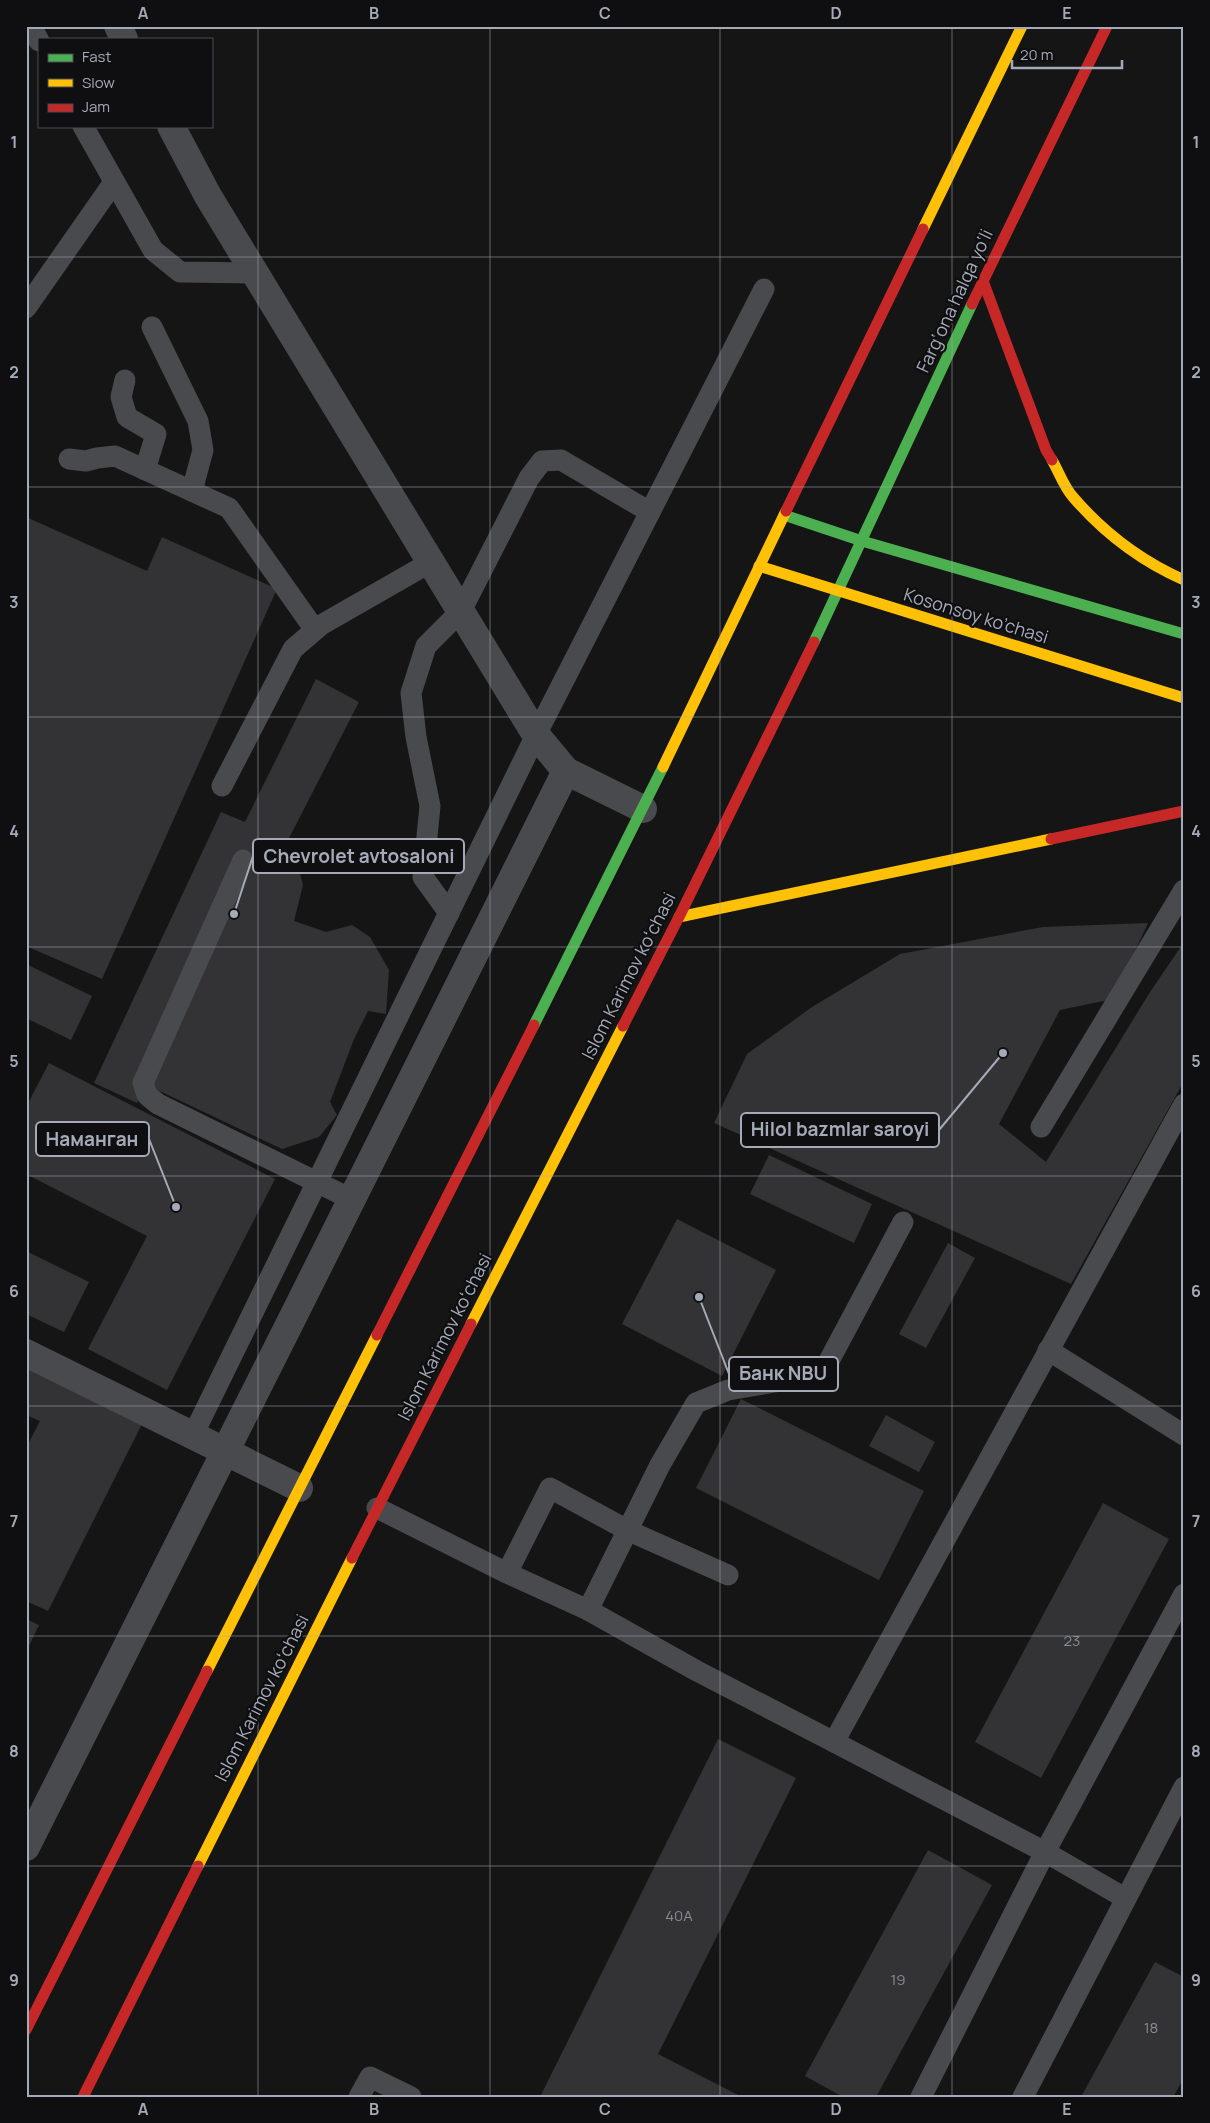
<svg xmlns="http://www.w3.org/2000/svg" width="1210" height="2123" font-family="Manrope,sans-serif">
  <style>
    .building { fill: #333335 }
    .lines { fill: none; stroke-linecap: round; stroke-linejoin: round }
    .lane { stroke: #494a4e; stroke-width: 21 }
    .street { stroke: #494a4e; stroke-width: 28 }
    .fast { stroke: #4caf50; stroke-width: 11 }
    .slow { stroke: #ffc107; stroke-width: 11 }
    .jam { stroke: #c62828; stroke-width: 11 }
    .grid { fill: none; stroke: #a5aab8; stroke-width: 1; stroke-opacity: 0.55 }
    .labels { text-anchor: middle; stroke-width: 4.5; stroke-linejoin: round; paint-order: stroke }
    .number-label { font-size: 15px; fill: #888c97 }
    .street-label { font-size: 18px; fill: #a5aab8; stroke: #0f0f11 }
    .leader { fill: none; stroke: #a5aab8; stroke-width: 2 }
    .callout-dot { fill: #a5aab8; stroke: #0f0f11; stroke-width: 2 }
    .callout { fill: #0f0f11; stroke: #a5aab8; stroke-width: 2 }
    .callout-label { font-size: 19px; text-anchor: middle; font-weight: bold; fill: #a5aab8 }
    .neatline { fill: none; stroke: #a5aab8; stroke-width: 2 }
    .grid-label { font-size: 16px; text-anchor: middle; font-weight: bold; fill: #a5aab8 }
  </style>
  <rect width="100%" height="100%" fill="#151515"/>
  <g class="building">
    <polygon points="26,517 147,571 162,537 277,589 102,979 26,946"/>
    <polygon points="316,679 359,702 286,844 297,862 303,885 294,921 326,932 352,925 370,937 389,970 386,1014 368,1011 354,1039 330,1102 337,1115 319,1137 282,1149 147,1085 137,1103 94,1083 221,812 245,822"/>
    <polygon points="1148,923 1113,999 1060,1010 999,1124 1046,1162 1150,992 1184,942 1184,1081 1071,1284 714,1123 747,1054 812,1007 900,954 1043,927"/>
    <polygon points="26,964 92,996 71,1040 26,1018"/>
    <polygon points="49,1063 275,1179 167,1390 88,1349 147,1236 26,1174 26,1107"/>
    <polygon points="769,1155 872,1204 854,1243 750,1194"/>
    <polygon points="677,1219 776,1270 722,1376 622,1324"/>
    <polygon points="948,1243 975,1258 926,1348 899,1334"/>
    <polygon points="26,1251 89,1282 64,1332 26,1314"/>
    <polygon points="26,1366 142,1424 48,1611 26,1601 26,1448 40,1421 26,1415"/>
    <polygon points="741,1399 924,1491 879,1580 696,1488"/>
    <polygon points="886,1415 935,1442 919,1472 869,1446"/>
    <polygon points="1103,1503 1169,1539 1041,1778 975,1742"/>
    <polygon points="26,1619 39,1625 26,1652"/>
    <polygon points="718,1739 796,1778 658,2054 742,2097 540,2097"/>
    <polygon points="928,1850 992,1885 876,2097 843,2097 805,2076"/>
    <polygon points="1155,1962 1184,1977 1184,2078 1173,2097 1081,2097"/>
  </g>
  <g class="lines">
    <g class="lane">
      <polyline points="31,26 39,41"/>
      <polyline points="83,126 153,250 180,272 255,273"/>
      <polyline points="26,308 114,182"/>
      <polyline points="152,327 198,421 203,450 192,491"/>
      <polyline points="125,380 121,397 127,417 156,434 145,470"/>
      <polyline points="69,459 86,461 97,458 115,456 229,508 315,630"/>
      <polyline points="222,786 293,649 321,625 431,562"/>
      <polyline points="243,860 143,1083 147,1095 158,1104 351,1199"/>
      <polyline points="449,913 423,877 430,806 416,737 411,693 426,646 461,611 529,478 542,461 561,460 650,512"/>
      <polyline points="1041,1127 1184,890"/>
      <polyline points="1048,1350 1184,1435"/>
      <polyline points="193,1435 536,735 764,289"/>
      <polyline points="377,1508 507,1573 588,1610 697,1671 834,1742 1184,1104"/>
      <polyline points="507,1573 550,1488 629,1531 728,1575"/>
      <polyline points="588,1610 660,1465 696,1403 728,1390 822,1374 903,1222"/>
      <polyline points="834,1742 1045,1852 1125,1898"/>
      <polyline points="359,2097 370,2077 411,2097"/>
      <polyline points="921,2097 1045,1852 1184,1594"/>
      <polyline points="1023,2097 1184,1787"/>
    </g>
    <g class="street">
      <polyline points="118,26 124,39"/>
      <polyline points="171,126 208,196 536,735 566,771 643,809"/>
      <polyline points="26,1353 299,1488"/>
      <path d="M 26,1847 C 208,1489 386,1130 566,771"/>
    </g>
    <g class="fast">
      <polyline points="784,515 862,541 1184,634"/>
      <polyline points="814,642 972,304"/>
      <polyline points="534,1025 663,767"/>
    </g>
    <g class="slow">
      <polyline points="923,229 1022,26"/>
      <path d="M 1052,460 C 1059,472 1064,487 1073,497 C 1104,533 1141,561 1184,580"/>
      <polyline points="759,566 1184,698"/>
      <polyline points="663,767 786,511"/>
      <polyline points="679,917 1051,839"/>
      <polyline points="471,1324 623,1026"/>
      <polyline points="207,1671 377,1335"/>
      <polyline points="198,1866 352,1558"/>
    </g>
    <g class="jam">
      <polyline points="983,281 1046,450 1052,460"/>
      <polyline points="972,304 1107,26"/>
      <polyline points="786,511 923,229"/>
      <polyline points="1051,839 1184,811"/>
      <polyline points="623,1026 679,917 814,642"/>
      <polyline points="377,1335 534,1025"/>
      <polyline points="352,1558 471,1324"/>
      <polyline points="26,2030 207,1671"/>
      <polyline points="83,2097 198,1866"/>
    </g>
  </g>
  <path class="grid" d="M 258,26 L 258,2097M 490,26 L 490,2097M 720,26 L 720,2097M 952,26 L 952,2097M 26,257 L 1184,257M 26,487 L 1184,487M 26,717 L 1184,717M 26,947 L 1184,947M 26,1176 L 1184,1176M 26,1406 L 1184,1406M 26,1636 L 1184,1636M 26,1866 L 1184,1866"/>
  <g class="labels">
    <g class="number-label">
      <text x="1072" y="1646">23</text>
      <text x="679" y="1921">40A</text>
      <text x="898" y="1985">19</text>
      <text x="1151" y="2033">18</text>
    </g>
    <g class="street-label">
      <text transform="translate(955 301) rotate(-65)" y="6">Farg‘ona halqa yo‘li</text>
      <text transform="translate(976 616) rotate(17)" y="6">Kosonsoy ko’chasi</text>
      <text transform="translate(629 976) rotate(-63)" y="6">Islom Karimov koʻchasi</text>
      <text transform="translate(445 1337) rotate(-63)" y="6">Islom Karimov koʻchasi</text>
      <text transform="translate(262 1698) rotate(-63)" y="6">Islom Karimov koʻchasi</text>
    </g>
  </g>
  <path class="leader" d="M234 914L253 856M1003 1053L939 1130M176 1207L149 1139M699 1297L729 1374"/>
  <g class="callout-dot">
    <circle cx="234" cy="914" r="5"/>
    <circle cx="1003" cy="1053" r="5"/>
    <circle cx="176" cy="1207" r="5"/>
    <circle cx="699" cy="1297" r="5"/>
  </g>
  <g class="callout">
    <rect x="253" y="839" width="211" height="34" rx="5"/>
    <rect x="741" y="1113" width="198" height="34" rx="5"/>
    <rect x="36" y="1122" width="113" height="34" rx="5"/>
    <rect x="729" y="1357" width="109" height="34" rx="5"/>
  </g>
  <g class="callout-label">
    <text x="359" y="863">Chevrolet avtosaloni</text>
    <text x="840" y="1136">Hilol bazmlar saroyi</text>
    <text x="92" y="1146">Наманган</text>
    <text x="783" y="1380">Банк NBU</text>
  </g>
  <rect width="1210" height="2123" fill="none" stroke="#0f0f11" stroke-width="55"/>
  <rect x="38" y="38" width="175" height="90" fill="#0f0f11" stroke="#4b4d54"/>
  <rect x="48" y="54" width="25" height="8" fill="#4caf50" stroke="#4b4d54"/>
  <text x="82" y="62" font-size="15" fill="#a5aab8">Fast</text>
  <rect x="48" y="79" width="25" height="8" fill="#ffc107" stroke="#4b4d54"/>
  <text x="82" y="88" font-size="15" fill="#a5aab8">Slow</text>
  <rect x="48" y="104" width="25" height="8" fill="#c62828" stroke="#4b4d54"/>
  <text x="82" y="112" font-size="15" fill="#a5aab8">Jam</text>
  <path d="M1012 60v8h110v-8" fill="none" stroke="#a5aab8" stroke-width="2.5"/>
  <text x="1020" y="60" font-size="15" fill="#a5aab8" stroke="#0f0f11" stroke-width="4" paint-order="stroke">20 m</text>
  <rect x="28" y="28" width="1154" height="2068" class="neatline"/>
  <g class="grid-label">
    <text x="143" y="19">A</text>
    <text x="374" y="19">B</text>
    <text x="605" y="19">C</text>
    <text x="836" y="19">D</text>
    <text x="1067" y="19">E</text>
    <text x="14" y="148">1</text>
    <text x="1196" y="148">1</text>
    <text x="14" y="378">2</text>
    <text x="1196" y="378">2</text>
    <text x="14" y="608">3</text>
    <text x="1196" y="608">3</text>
    <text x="14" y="837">4</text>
    <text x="1196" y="837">4</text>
    <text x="14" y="1067">5</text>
    <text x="1196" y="1067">5</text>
    <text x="14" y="1297">6</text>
    <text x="1196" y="1297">6</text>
    <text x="14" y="1527">7</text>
    <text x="1196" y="1527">7</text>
    <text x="14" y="1757">8</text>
    <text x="1196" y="1757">8</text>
    <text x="14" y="1986">9</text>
    <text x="1196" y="1986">9</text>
    <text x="143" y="2115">A</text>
    <text x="374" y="2115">B</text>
    <text x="605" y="2115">C</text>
    <text x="836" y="2115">D</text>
    <text x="1067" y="2115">E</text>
  </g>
</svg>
